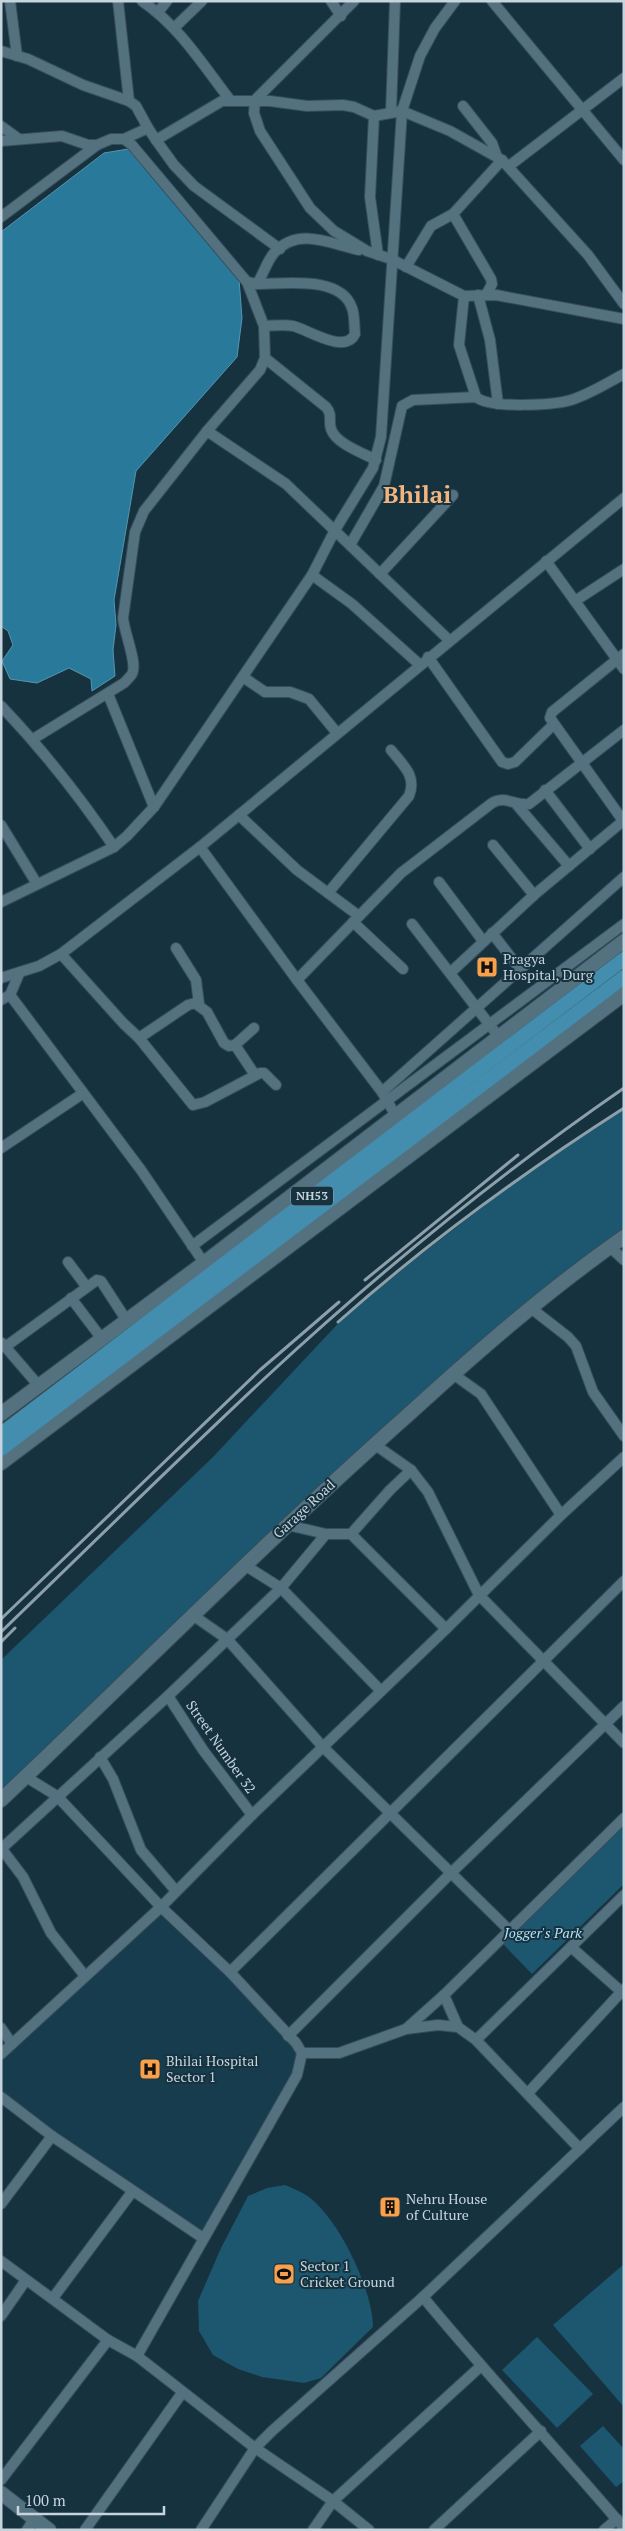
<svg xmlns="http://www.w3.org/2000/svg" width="625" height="2531" font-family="'PT Serif',serif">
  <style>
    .built { fill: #173c4d }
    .green { fill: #1c566f }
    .water { fill: #29799b; stroke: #5894af }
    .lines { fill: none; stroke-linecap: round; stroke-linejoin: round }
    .minor-casing { stroke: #374e59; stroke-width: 12 }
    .tertiary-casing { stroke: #374e59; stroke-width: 16 }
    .trunk-casing { stroke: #374e59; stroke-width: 16 }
    .minor { stroke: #547180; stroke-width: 10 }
    .tertiary { stroke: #547180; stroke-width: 14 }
    .trunk { stroke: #438dae; stroke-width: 14 }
    .rail { stroke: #8da0aa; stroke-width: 3 }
    .labels { text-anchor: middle; stroke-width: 4; stroke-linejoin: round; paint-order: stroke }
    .shield { fill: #16323f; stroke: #90a3ae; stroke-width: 1 }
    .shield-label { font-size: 12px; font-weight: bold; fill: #c5d4dd }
    .poi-label { font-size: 14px; fill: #c5d4dd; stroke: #16323f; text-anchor: start }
    .street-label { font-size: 14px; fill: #c5d4dd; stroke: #16323f }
    .park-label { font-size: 14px; font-style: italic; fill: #b3e1f8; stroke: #16323f }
    .town-label { font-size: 24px; font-weight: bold; fill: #f3b47f; stroke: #16323f }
  </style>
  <rect width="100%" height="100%" fill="#16323f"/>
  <polygon class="built" points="161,1907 296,2043 301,2063 203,2238 1,2097 1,2054"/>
  <g class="green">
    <polygon points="624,1108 624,1237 453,1374 1,1800 1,1660 213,1457 347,1314 419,1256 557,1150"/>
    <polygon points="624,1825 624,1884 532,1974 502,1943"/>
    <path d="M 285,2185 C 292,2188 300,2191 306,2195 C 338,2216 373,2290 373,2327 L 321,2378 L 304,2383 L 262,2377 L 238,2369 L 213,2355 L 199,2331 L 198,2301 L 221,2248 L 248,2196 L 267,2188 Z"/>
    <polygon points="624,2264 624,2407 553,2325"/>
    <polygon points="537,2337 593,2394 557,2428 502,2370"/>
    <polygon points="603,2426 624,2449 624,2481 616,2487 580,2446"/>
  </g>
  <polygon class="water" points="128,149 239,279 242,318 237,357 136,471 114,600 116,625 113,650 115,676 92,691 91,679 69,668 37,683 10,679 2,661 13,645 8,631 1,626 1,232 104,153"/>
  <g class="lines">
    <g class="minor-casing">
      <g id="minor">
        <polyline points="10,1 17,56"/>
        <polyline points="118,1 129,101"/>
        <path d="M 142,1 C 179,26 203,65 230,100"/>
        <polyline points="331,1 341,16"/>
        <polyline points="354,1 255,100 254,113 260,131 310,208 334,231 367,251 391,259 464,296 496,295 624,319"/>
        <polyline points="492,1 624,160"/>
        <polyline points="158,12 167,1"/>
        <polyline points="174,28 202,1"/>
        <polyline points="1,51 28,59 83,85 129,101 136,106 148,128"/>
        <polyline points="463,106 492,143 497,157"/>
        <polyline points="391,112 395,1"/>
        <polyline points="374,116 370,197 378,255"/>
        <polyline points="1,126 19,139"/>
        <polyline points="124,139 148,128 156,140 222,101 270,101 307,106 343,105 354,107 374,116 402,111 450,131 502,160 588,255 624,304"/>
        <polyline points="156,140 174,165 194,186 280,249"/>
        <path d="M 1,141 L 62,136 L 88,145 L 97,145 L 111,139 L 124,139 L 132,145 L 247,282 L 264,326 L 265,358 L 260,370 L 207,431 L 144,511 L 135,532 L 123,618 C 124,632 138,664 132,674 C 130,677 127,680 124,683 L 33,739"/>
        <polyline points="509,166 624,78"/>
        <polyline points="453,214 491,279 492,284 486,295"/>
        <polyline points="1,217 97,145"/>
        <polyline points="406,267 431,226 453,214 502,160"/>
        <path d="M 247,282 L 257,284 C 284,284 341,275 352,308 C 355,316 354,326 355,334 C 345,355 307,329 293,326 C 284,324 273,326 264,326"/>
        <path d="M 257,284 C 263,275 267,261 274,253 C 298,226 331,244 359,250"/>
        <polyline points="478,295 490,340 498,404"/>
        <path d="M 464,296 L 459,345 L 476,397 C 490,409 554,405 571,400 C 590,394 607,383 624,374"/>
        <path d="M 265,358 L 326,407 C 333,415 328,420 331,429 C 336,444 363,453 376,460"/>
        <polyline points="207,431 286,484 449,640"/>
        <polyline points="350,545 384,486 402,406 413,400 476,397"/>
        <polyline points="546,561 624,669"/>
        <polyline points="380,574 453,495"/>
        <polyline points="312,575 352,604 419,664"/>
        <polyline points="575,601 624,569"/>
        <polyline points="624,654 552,712 550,718 624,822"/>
        <polyline points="428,657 502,762 508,764 515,762 553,725"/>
        <polyline points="243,677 265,692 290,692 309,699 337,733"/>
        <polyline points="108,694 154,807"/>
        <path d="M 1,706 C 43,750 80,797 114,847"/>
        <polyline points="545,790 590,849"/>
        <polyline points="517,805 569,866"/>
        <polyline points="239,815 297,870 359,916"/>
        <polyline points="1,825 37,884"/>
        <polyline points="493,845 534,895"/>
        <polyline points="200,847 297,980 382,1092 396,1116"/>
        <polyline points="439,882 483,941"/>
        <path d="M 328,893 L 409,796 C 417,776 403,765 391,750"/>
        <polyline points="1,902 114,847 127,836 154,807 312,575 335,530 373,468 381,437 402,111 420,56 435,28 455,1"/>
        <polyline points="353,922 403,969"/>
        <polyline points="412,924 499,1037"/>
        <polyline points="492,933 520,969"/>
        <polyline points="176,948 196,980 199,1004"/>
        <polyline points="61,954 123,1023 139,1038 193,1105 205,1102 260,1073 264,1073 276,1085"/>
        <polyline points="450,973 534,895 623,821"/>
        <polyline points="1,978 39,966 61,954 200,847 624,498"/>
        <path d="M 297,980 L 401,873 L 492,803 C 506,795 514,806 529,804 L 624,730"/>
        <polyline points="10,995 19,974"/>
        <polyline points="1,1000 10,995 141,1170 204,1263"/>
        <polyline points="139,1038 188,1005 195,1003 207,1012 224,1043 229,1046 235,1045 254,1028"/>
        <polyline points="235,1045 255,1075"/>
        <polyline points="382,1092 624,877"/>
        <polyline points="1,1148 82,1094"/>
        <polyline points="192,1246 624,924"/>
        <polyline points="610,1247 624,1260"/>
        <polyline points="68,1262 86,1286"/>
        <polyline points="71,1298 102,1339"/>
        <polyline points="532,1309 568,1337 576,1346 593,1392 624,1436"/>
        <polyline points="2,1343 39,1386"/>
        <polyline points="5,1347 97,1280 101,1281 127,1321"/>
        <polyline points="453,1374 481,1394 561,1515"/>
        <polyline points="374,1444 411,1470 428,1492 479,1595 624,1743"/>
        <polyline points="287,1525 326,1534 351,1534 446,1629"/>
        <polyline points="351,1534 390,1490 411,1470"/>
        <polyline points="246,1566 281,1588 381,1691"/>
        <polyline points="194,1616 227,1639 323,1747 509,1930"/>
        <polyline points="168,1696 203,1750 252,1815"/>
        <polyline points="100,1757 113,1779 141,1850 176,1891"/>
        <polyline points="26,1777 57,1796 161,1907 230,1972 296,2043 302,2053 297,2075 137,2356"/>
        <polyline points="1,1848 23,1877 51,1933 85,1976"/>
        <polyline points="1,1849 168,1696 281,1588 326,1534"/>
        <polyline points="571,1947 624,1994"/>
        <polyline points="230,1972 624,1581"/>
        <polyline points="444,1995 458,2027"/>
        <polyline points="1,2028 12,2044"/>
        <polyline points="406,2029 444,1995 624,1818"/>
        <polyline points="288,2036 451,1873 624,1706"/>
        <polyline points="476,2040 624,1895"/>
        <polyline points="302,2053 339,2053 406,2029 438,2025 458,2027 476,2040 580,2149"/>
        <polyline points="1,2054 161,1907 252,1815 446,1629 561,1515 624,1457"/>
        <polyline points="528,2093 624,1989"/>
        <polyline points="1,2097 52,2136 203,2238"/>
        <polyline points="1,2204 52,2136"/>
        <polyline points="1,2261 108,2340 137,2356 255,2448 333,2501 369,2530"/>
        <path d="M 423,2297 C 488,2376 558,2450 624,2528"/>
        <polyline points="53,2298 132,2192"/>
        <polyline points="1,2316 26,2280"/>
        <polyline points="1,2480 108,2340"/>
        <polyline points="27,2530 34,2519"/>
        <polyline points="85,2530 182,2393"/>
        <polyline points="201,2530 255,2448 272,2431 423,2297 624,2107"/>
        <polyline points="313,2530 333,2501 481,2366"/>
        <polyline points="434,2530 541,2431"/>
        <polyline points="604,2530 617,2519"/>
      </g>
    </g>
    <g class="tertiary-casing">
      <g id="tertiary">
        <polyline points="1,1414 204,1263 624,941"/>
        <polyline points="1,1463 624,994"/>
        <path d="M 1,1800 C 137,1671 269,1538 409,1414 C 477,1352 548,1290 624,1237"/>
        <polyline points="1,2493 49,2530"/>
      </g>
    </g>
    <g class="trunk-casing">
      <g id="trunk">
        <polyline points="1,1434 624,959"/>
        <polyline points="1,1449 624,977"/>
      </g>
    </g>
    <use href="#minor" class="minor"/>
    <use href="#tertiary" class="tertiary"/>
    <use href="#trunk" class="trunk"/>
    <g class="rail">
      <polyline points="365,1280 518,1155"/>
      <path d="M 338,1322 C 427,1243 524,1172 624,1108"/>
      <polyline points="1,1619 260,1370 339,1302"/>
      <path d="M 1,1632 C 89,1547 176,1461 265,1378 C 378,1273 498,1175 624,1088"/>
      <polyline points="1,1642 15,1628"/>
    </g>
  </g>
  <defs>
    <g id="hospital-square" transform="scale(1.125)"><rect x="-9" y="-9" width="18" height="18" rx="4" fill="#f9a04c" stroke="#16323f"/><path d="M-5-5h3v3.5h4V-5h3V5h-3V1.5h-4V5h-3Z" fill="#111"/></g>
    <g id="building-square" transform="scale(1.125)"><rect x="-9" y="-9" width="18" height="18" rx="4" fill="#f9a04c" stroke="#16323f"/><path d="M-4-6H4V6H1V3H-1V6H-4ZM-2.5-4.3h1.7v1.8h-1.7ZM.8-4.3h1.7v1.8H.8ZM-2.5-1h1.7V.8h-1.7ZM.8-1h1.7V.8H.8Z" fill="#111"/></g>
    <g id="stadium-square" transform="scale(1.125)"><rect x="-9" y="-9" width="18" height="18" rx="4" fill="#f9a04c" stroke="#16323f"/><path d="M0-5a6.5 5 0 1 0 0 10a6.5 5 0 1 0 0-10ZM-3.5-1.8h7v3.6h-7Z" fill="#111"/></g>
  </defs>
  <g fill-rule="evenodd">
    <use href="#hospital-square" x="487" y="967"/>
    <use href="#hospital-square" x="150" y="2069"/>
    <use href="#building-square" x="390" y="2207"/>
    <use href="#stadium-square" x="284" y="2274"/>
  </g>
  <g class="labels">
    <rect class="shield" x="291" y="1186.5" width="42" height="19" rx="4"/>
    <g class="shield-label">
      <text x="312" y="1200">NH53</text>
    </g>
    <g class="poi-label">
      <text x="503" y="964">Pragya<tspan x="503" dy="16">Hospital, Durg</tspan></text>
      <text x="166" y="2066">Bhilai Hospital<tspan x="166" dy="16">Sector 1</tspan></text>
      <text x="406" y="2204">Nehru House<tspan x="406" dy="16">of Culture</tspan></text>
      <text x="300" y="2271">Sector 1<tspan x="300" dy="16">Cricket Ground</tspan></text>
    </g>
    <g class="street-label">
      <text transform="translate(304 1509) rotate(-43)" y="5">Garage Road</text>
      <text transform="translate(221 1747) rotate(55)" y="5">Street Number 32</text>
    </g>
    <g class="park-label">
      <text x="543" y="1938">Jogger's Park</text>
    </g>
    <g class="town-label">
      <text x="417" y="503">Bhilai</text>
    </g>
  </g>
  <rect width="625" height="2531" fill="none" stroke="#c5d4dd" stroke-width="5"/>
  <path d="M18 2506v8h146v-8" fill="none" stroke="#c5d4dd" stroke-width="2.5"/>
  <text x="25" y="2506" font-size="15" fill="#c5d4dd" stroke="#16323f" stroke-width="4" paint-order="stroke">100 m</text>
</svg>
